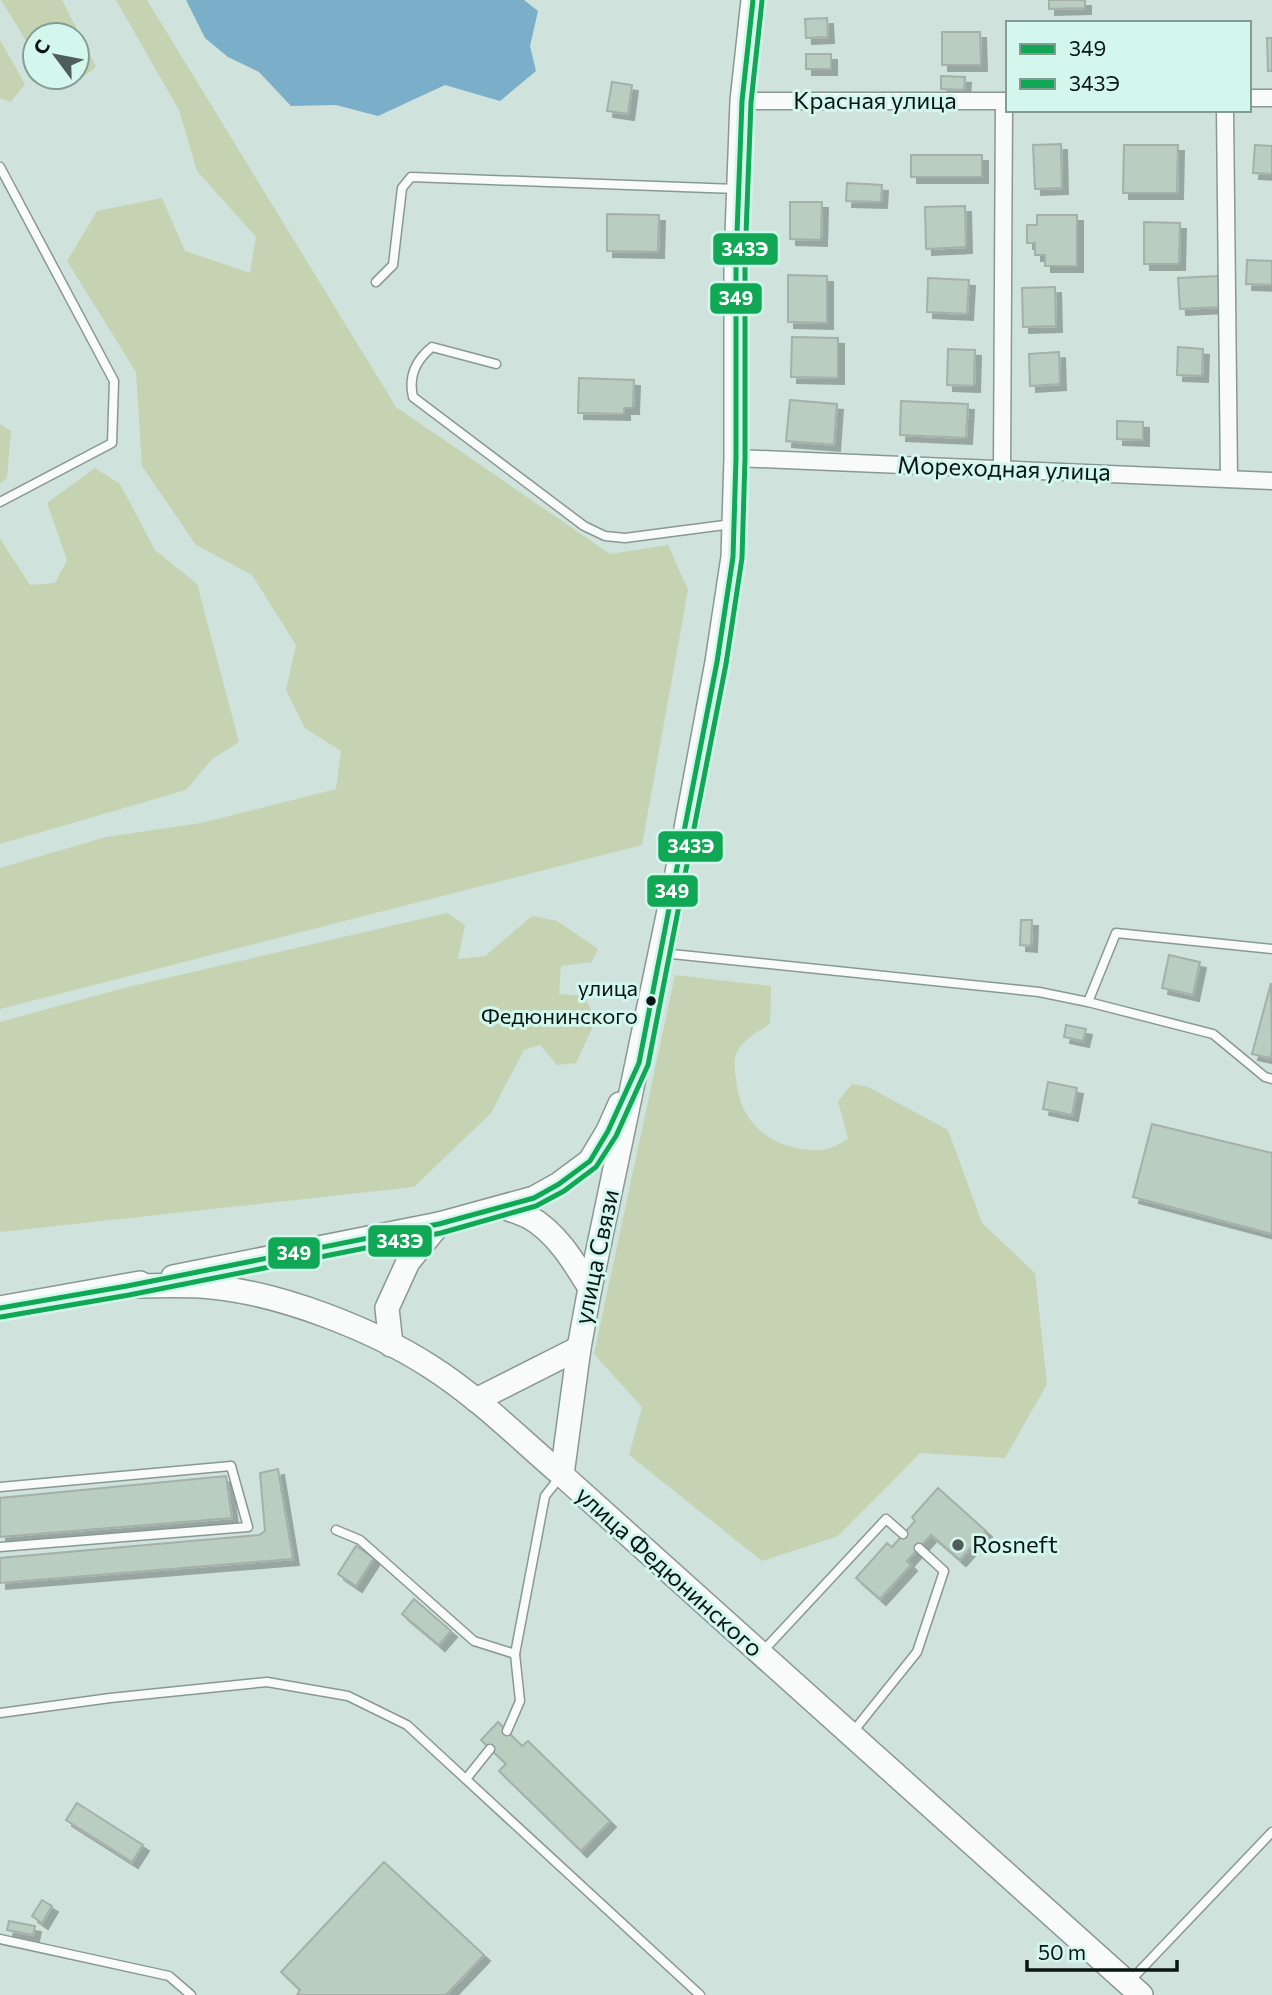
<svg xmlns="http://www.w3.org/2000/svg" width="1272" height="1995" font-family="Commissioner,sans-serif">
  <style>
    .green { fill: #c5d3b3 }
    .water { fill: #7aaec9 }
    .building { fill: #bacdc1; stroke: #a4b0a9; stroke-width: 2; filter: url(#shadow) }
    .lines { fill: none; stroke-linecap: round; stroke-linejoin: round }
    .service-casing { stroke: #8a9894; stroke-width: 11 }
    .minor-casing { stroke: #8a9894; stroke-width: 19 }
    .secondary-casing { stroke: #8a9894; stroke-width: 26 }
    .service { stroke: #f8fbfa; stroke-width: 8 }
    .minor { stroke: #f8fbfa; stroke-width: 16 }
    .secondary { stroke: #f8fbfa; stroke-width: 23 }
    .bus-1-casing { stroke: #d4f7ed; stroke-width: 10 }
    .bus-2-casing { stroke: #d4f7ed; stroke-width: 10 }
    .bus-1 { stroke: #10a855; stroke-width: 5 }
    .bus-2 { stroke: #10a855; stroke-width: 5 }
    .bus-dot { fill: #091613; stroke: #d4f7ed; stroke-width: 2.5 }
    .poi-dot { fill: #4e5d59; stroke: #d4f7ed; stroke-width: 2.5 }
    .labels { text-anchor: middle; stroke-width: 6; stroke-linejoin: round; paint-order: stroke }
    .bus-label { font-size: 22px; fill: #091613; stroke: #d4f7ed; text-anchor: end }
    .street-label { font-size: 24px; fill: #091613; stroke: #d4f7ed }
    .poi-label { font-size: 24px; fill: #091613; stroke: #d4f7ed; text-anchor: start }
    .line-badge { stroke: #d4f7ed; stroke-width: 2.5 }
    .badge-label { font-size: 19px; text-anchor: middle; font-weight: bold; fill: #fff }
  </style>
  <defs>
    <filter id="shadow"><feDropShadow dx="6" dy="6" stdDeviation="0" flood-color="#0004"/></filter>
  </defs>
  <rect width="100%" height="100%" fill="#cfe2dc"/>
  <g class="green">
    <polygon points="1,0 62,0 96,67 74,84 63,77 77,77 77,35 35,35 35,55"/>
    <polygon points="116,0 147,0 396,407 610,554 668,545 688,590 642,845 0,1009 0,868 106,837 201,823 336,789 341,751 305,728 286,690 296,645 252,575 196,545 142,466 136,372 67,261 97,211 162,198 185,251 250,273 256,237 197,171 179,110"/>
    <polygon points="0,40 25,84 11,102 0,98"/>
    <polygon points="0,424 11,431 7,478 0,484"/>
    <polygon points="95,468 120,484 155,550 197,584 239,742 212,759 186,790 0,844 0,539 30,585 55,583 67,560 47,503"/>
    <polygon points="447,913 465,925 458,959 485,956 532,916 557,921 598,949 592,962 561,966 559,994 584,996 596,1020 576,1063 557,1065 540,1045 524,1050 491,1113 414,1187 0,1232 0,1022 124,988"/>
    <path d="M 675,975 L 771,986 L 770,1024 C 758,1032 744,1039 737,1052 C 733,1060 735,1071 736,1079 C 739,1115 760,1140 796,1148 C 805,1150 819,1151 828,1149 C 835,1147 842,1142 848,1139 L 838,1101 L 852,1084 L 868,1087 L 948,1130 L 982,1223 L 1035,1273 L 1047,1384 L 1005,1458 L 920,1453 L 838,1536 L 762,1561 L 629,1455 L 642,1407 L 594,1354 Z"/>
  </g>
  <polygon class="water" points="186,0 524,0 538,11 530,46 536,71 500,101 445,85 378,116 336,105 291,106 259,72 228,57 205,38"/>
  <g class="building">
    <polygon points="1049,0 1085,0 1085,8 1049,9"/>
    <polygon points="827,18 828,37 806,38 805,19"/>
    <polygon points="942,32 980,32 981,65 942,65"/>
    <polygon points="1267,38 1272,38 1272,71 1268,71"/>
    <rect x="806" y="54" width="25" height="15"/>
    <polygon points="941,76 965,77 964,90 941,89"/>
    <polygon points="612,82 632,85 628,114 607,111"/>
    <polygon points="1061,144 1062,188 1035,189 1033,145"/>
    <polygon points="1124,145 1178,145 1177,193 1123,193"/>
    <polygon points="1255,145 1272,146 1272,174 1253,173"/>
    <rect x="911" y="155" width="71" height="22"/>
    <polygon points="847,183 882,185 881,202 846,201"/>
    <polygon points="790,202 822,202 821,240 790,239"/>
    <polygon points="965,206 966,247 926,249 925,207"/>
    <polygon points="607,214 659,215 658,252 607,251"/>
    <polygon points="1037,215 1077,215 1077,266 1045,266 1045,255 1035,255 1035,243 1027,243 1027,225 1037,225"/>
    <polygon points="1144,222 1180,223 1179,264 1144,264"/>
    <polygon points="1247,260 1272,261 1272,285 1246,284"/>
    <polygon points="788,275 827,276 827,323 788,322"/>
    <polygon points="1218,276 1220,307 1180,309 1178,278"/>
    <polygon points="928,278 969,280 967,314 927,312"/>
    <polygon points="1055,287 1056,326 1023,327 1022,288"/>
    <polygon points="792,337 838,338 838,378 791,377"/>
    <polygon points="1178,347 1203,349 1202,376 1177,375"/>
    <polygon points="948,349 975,350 974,386 947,385"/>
    <polygon points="1059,352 1060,384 1030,386 1029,354"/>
    <polygon points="579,378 634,380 633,408 624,408 624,414 578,413"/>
    <polygon points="790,400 837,404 834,445 786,441"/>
    <polygon points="901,401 968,404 966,438 900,435"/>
    <polygon points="1117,421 1143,422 1143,440 1117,439"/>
    <polygon points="1021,920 1032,920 1031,946 1020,945"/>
    <polygon points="1169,955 1200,962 1193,995 1162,988"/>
    <polygon points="1271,983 1272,1051 1270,1058 1252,1054"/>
    <polygon points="1066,1025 1086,1029 1083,1041 1064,1037"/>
    <polygon points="1048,1082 1077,1088 1072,1115 1043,1109"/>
    <polygon points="1152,1124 1272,1153 1272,1234 1133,1197"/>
    <polygon points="278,1469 293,1559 0,1583 0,1558 259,1535 265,1531 260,1473"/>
    <polygon points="226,1476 232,1518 0,1537 0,1498"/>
    <polygon points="938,1488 986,1531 960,1560 931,1535 907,1561 911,1565 880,1599 856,1578 887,1543 892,1547 915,1521 912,1517"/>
    <polygon points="356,1546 374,1558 356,1586 338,1574"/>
    <polygon points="414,1599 451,1631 439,1645 402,1614"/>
    <polygon points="498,1722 522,1746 528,1741 610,1821 581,1851 499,1771 506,1764 481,1740"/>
    <polygon points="77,1803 143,1845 132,1862 66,1820"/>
    <polygon points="384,1862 484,1955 446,1995 297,1995 300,1990 281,1972"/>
    <polygon points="42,1900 52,1906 42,1923 32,1916"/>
    <polygon points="9,1921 35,1926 33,1935 7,1930"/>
  </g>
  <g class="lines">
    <g class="service-casing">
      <g id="service">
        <polyline points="0,167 114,381 112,443 0,502"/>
        <polyline points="376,282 393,265 402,188 411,177 736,189"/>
        <path d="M 496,364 L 432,347 C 416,360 408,376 413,397 L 584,526 L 605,536 L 625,538 L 732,524"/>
        <polyline points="662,953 1039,992 1088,1002 1213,1034 1265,1077 1272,1079"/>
        <polyline points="1088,1002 1116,933 1272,949"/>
        <polyline points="0,1487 231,1466 248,1527 0,1547"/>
        <polyline points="336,1530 360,1540 474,1641 515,1654"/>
        <polyline points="763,1651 886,1519 903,1534"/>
        <polyline points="0,1713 110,1698 267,1682 348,1696 407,1725 700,1995"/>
        <polyline points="507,1731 520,1701 515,1654 545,1496 560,1477"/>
        <polyline points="852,1733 917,1652 944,1571 919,1548"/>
        <polyline points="466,1779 490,1749"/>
        <polyline points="0,1939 169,1976 191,1995"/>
        <polyline points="1130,1981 1272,1832"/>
      </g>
    </g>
    <g class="minor-casing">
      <g id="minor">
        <polyline points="1249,98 1272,98"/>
        <polyline points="742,101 1008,101"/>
        <polyline points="1225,110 1229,479"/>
        <polyline points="736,458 1272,481"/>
        <polyline points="1002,468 1004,101"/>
      </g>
    </g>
    <g class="secondary-casing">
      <g id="secondary">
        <path d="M 503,1207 C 511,1210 521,1213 529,1217 C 556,1232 574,1262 590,1288"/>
        <polyline points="173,1277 439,1224 534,1198 559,1184 590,1161 608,1131 620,1104"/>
        <path d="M 127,1286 C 155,1286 185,1284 212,1287 C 282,1294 372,1329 431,1367 C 478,1397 519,1438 562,1475 L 1141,1995"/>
        <polyline points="0,1308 140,1283"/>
        <polyline points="391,1345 387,1308 408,1262 439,1224"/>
        <polyline points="476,1400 579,1348"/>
        <polyline points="562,1475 579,1348 590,1288 684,839 717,662 733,557 736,458 736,261 742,101 753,0"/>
      </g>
    </g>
    <use href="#service" class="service"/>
    <use href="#minor" class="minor"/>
    <use href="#secondary" class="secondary"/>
    <g class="bus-1-casing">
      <polyline id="bus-1" points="0,1308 127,1286 439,1224 534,1198 559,1184 590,1161 608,1131 639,1063 717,662 733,557 736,458 736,261 742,101 753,0"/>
    </g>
    <g class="bus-2-casing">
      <polyline id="bus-2" points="1,1317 129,1295 441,1233 536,1206 564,1191 596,1167 616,1136 648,1065 726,664 742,558 745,458 745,261 751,102 762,1"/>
    </g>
    <use href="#bus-1" class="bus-1"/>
    <use href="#bus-2" class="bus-2"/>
  </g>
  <circle class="bus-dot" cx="651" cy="1001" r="6"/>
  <circle class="poi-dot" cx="958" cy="1545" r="7"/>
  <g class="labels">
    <g class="bus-label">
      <text x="638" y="996">улица<tspan x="638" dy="28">Федюнинского</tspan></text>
    </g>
    <g class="street-label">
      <text x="875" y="109">Красная улица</text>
      <text transform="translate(1004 469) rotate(2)" y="8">Мореходная улица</text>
      <text transform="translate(597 1257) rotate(-78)" y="8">улица Связи</text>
      <text transform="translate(669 1572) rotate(42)" y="8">улица Федюнинского</text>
    </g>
    <g class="poi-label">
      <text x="972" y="1553">Rosneft</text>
    </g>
  </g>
  <g class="line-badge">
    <rect x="712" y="232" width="67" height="34" rx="7" fill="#10a855"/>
    <rect x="709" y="282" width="54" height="33" rx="7" fill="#10a855"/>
    <rect x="657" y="830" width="67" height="33" rx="7" fill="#10a855"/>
    <rect x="646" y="874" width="53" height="34" rx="7" fill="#10a855"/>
    <rect x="367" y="1224" width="66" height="34" rx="7" fill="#10a855"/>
    <rect x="267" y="1236" width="54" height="34" rx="7" fill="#10a855"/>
  </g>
  <g class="badge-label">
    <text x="745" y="256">343Э</text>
    <text x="736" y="305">349</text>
    <text x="691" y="853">343Э</text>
    <text x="672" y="898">349</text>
    <text x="400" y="1248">343Э</text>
    <text x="294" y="1260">349</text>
  </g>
  <rect x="1006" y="21" width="245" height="91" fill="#d4f7ed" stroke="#839d96" stroke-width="2"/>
  <rect x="1020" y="44" width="35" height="10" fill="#10a855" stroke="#839d96" stroke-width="2"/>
  <text x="1069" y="56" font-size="21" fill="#091613">349</text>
  <rect x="1020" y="79" width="35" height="10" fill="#10a855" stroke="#839d96" stroke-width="2"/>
  <text x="1069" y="91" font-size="21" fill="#091613">343Э</text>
  <g transform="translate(56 56) rotate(302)"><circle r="33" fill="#d4f7ed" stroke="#839d96" stroke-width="2"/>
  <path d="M0-5L12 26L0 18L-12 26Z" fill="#4e5d59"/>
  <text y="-10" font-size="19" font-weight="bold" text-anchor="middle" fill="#091613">С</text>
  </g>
  <path d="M1027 1960v10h150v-10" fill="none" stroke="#091613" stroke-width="3.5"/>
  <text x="1038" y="1960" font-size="21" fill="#091613" stroke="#d4f7ed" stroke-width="5" paint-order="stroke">50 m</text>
</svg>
